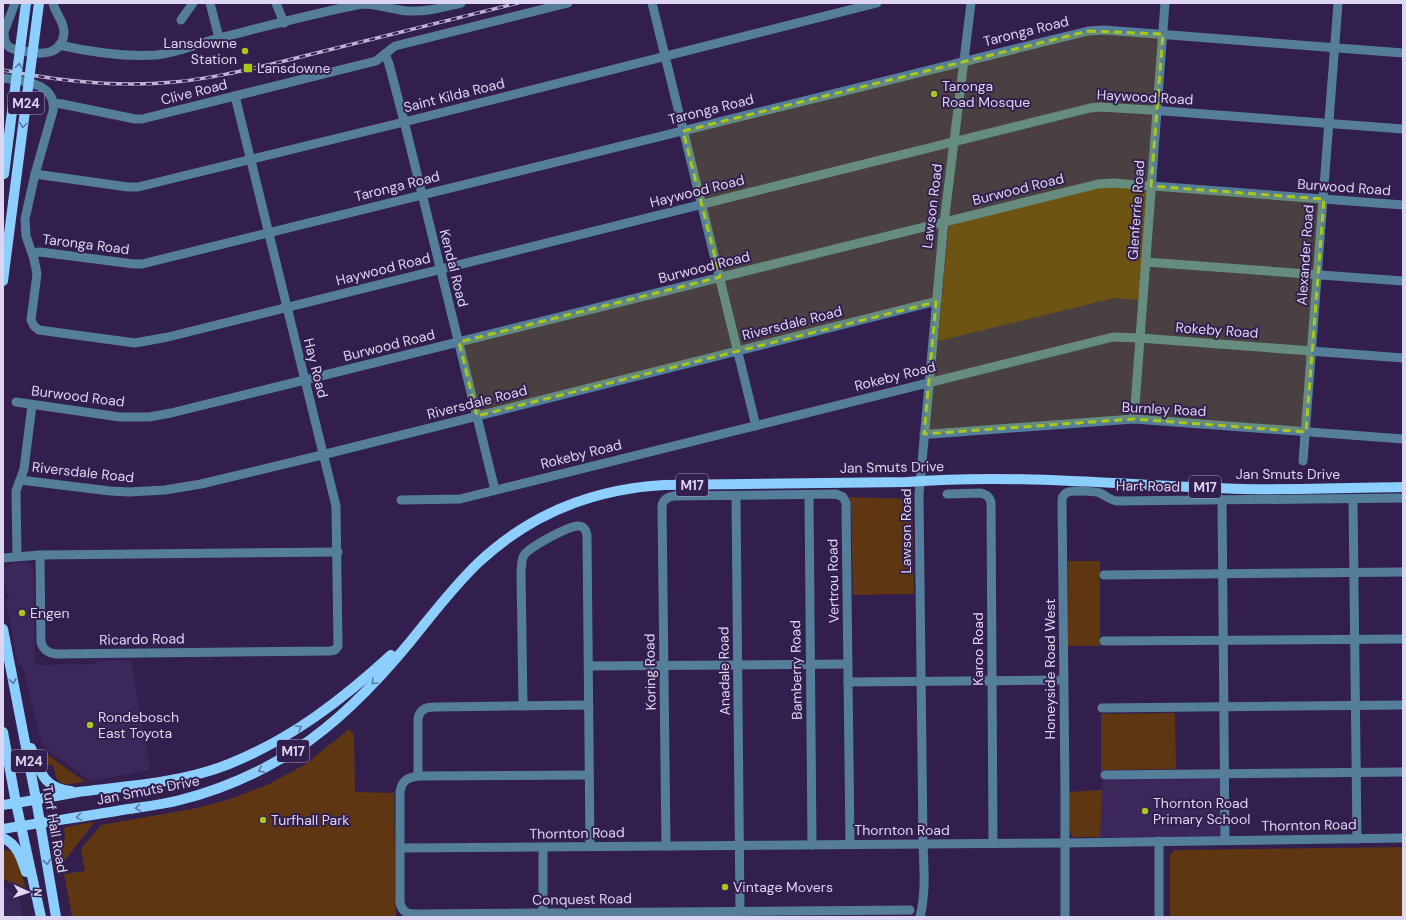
<svg xmlns="http://www.w3.org/2000/svg" width="1406" height="920" font-family="'DM Sans',sans-serif">
  <style>
    .built { fill: #3c275b }
    .green { fill: #5e3712 }
    .lines { fill: none; stroke-linecap: round; stroke-linejoin: round }
    .minor { stroke: #557e9a; stroke-width: 9 }
    .major { stroke: #8ccffe; stroke-width: 10 }
    .rail-casing { stroke: #beb3d4; stroke-width: 3.5 }
    .rail { stroke: #321f4d; stroke-width: 2; stroke-dasharray: 6; stroke-linecap: butt }
    .major-bridge { stroke: #8ccffe; stroke-width: 10 }
    .oneway { stroke: #5f77a6 }
    .marked { fill: #a9c719; fill-opacity: 0.2; stroke: #a9c719; stroke-width: 3; stroke-dasharray: 8 5; stroke-linejoin: round }
    .poi-dot { fill: #a9c719; stroke: #321f4d; stroke-width: 1.5 }
    .labels { text-anchor: middle; stroke-width: 4; stroke-linejoin: round; paint-order: stroke }
    .shield { fill: #321f4d; stroke: #aa9ec1; stroke-width: 1 }
    .shield-label { font-size: 13px; font-weight: bold; fill: #ded5f3 }
    .street-label { font-size: 14px; fill: #ded5f3; stroke: #321f4d }
    .poi-label { font-size: 14px; fill: #ded5f3; stroke: #321f4d; text-anchor: start }
  </style>
  <rect width="100%" height="100%" fill="#321f4d"/>
  <g class="built">
    <polygon points="27,562 30,563 34,568 35,665 96,664 97,661 131,660 150,770 90,781 42,745 22,665 18,665 6,600 9,596 3,575 3,567 16,563"/>
    <polygon points="1221,779 1221,837 1072,837 1070,831 1070,792 1102,790 1102,780"/>
    <polygon points="3,886 19,899 23,917 3,917"/>
  </g>
  <g class="green">
    <polygon points="1104,186 1143,189 1147,192 1140,300 1114,298 938,341 949,225"/>
    <polygon points="849,497 912,499 914,594 853,595 851,506"/>
    <rect x="1068" y="561" width="32" height="85"/>
    <polygon points="1175,713 1176,769 1101,770 1101,714"/>
    <polygon points="349,729 354,734 355,792 394,793 396,917 72,917 64,874 85,871 81,849 101,825 197,808 230,799 269,784 306,764"/>
    <polygon points="41,750 84,781 85,782 68,784 60,783 56,777 53,765 43,765 39,752"/>
    <polygon points="1102,790 1100,837 1072,837 1070,831 1070,792"/>
    <polygon points="92,822 94,822 93,824 58,869 55,870 51,846 52,843 65,840 64,829 66,827"/>
    <polygon points="1403,847 1403,917 1170,917 1170,855 1174,850"/>
    <path d="M 3,850 L 11,851 C 18,858 26,885 26,895 L 3,878 Z"/>
  </g>
  <g class="lines">
    <g class="minor">
      <path d="M 15,3 L 4,32 C 4,37 4,42 8,46 C 12,50 18,50 23,51 C 40,55 63,56 64,32 C 64,21 55,13 53,3"/>
      <polyline points="210,3 219,38"/>
      <polyline points="276,3 284,23"/>
      <polyline points="652,3 756,426"/>
      <polyline points="181,20 193,3"/>
      <path d="M 59,45 C 90,52 124,57 156,55 C 178,53 199,43 220,38 C 267,26 314,13 362,4 C 378,4 393,10 409,11 C 427,12 443,7 461,3"/>
      <polyline points="385,54 389,64 404,121 495,490"/>
      <path d="M 3,78 C 23,81 57,83 53,111 L 35,174 L 25,219 L 26,236 L 34,259 L 37,274 L 31,320 L 34,326 L 39,330 L 135,343 L 168,337 L 1090,108 L 1100,107 L 1151,110 L 1403,129"/>
      <polyline points="54,103 62,104 135,119 142,119 376,61 395,46 568,3"/>
      <polyline points="35,174 128,187 138,187 412,120 877,3"/>
      <polyline points="32,253 40,252 134,264 142,264 1088,31 1104,30 1157,34 1403,53"/>
      <polyline points="1146,262 1403,281"/>
      <polyline points="16,402 120,417 149,417 171,413 1098,184 1113,183 1403,205"/>
      <polyline points="1134,419 1165,3"/>
      <polyline points="924,434 931,434 1134,419 1403,439"/>
      <polyline points="1303,461 1338,3"/>
      <polyline points="20,480 110,491 129,492 165,490 201,484 330,453 937,301"/>
      <path d="M 947,494 L 981,493 C 987,495 989,496 991,502 L 993,843"/>
      <polyline points="809,495 812,845"/>
      <polyline points="736,496 740,911"/>
      <polyline points="1353,499 1357,839"/>
      <polyline points="401,500 460,499 1113,337 1140,338 1403,358"/>
      <polyline points="1222,500 1225,840"/>
      <path d="M 40,555 L 41,642 C 43,650 48,653 56,654 L 330,651 L 335,650 L 338,646 L 336,506 L 235,96"/>
      <polyline points="17,556 16,491 24,469 32,405"/>
      <polyline points="3,558 40,555 338,552"/>
      <polyline points="1104,575 1403,572"/>
      <polyline points="1104,641 1403,639"/>
      <polyline points="589,666 848,664"/>
      <polyline points="848,682 1063,680"/>
      <path d="M 523,706 L 521,571 C 522,566 521,560 524,555 C 530,547 568,526 578,526 C 584,526 586,530 587,535 L 590,846"/>
      <polyline points="1102,708 1403,705"/>
      <path d="M 589,775 L 418,776 C 407,778 402,780 400,792 L 400,902 C 401,910 406,914 414,914 L 910,910"/>
      <polyline points="1105,775 1403,772"/>
      <path d="M 418,776 L 418,719 C 420,708 427,707 437,707 L 589,705"/>
      <polyline points="1159,841 1159,917"/>
      <path d="M 666,846 L 662,506 C 663,499 668,497 674,496 L 836,494 L 843,497 L 846,503 L 846,507 L 850,844"/>
      <polyline points="543,847 543,917"/>
      <polyline points="400,848 1065,843 1403,838"/>
      <path d="M 920,917 C 926,893 924,868 923,844 L 919,495 L 943,231 L 971,3"/>
      <path d="M 1065,917 L 1065,791 L 1062,501 C 1062,498 1063,495 1066,493 C 1071,490 1094,491 1100,493 C 1106,496 1110,500 1117,501 L 1403,498"/>
    </g>
    <g class="major">
      <polyline points="3,281 13,203"/>
      <polyline points="3,629 36,799 56,917"/>
      <polyline points="3,732 16,803 41,917"/>
      <path d="M 31,748 C 40,771 43,788 71,791"/>
      <path d="M 3,805 C 28,802 53,796 78,792 C 128,786 181,783 229,764 C 291,739 342,700 391,655"/>
      <path d="M 3,829 C 43,822 83,817 122,810 C 141,807 161,805 180,800 C 221,790 261,772 297,749 C 340,721 377,682 410,642 C 432,615 453,587 478,563 C 531,513 593,489 664,485 L 907,482 C 1019,473 1131,486 1243,489 C 1296,490 1350,488 1403,487"/>
      <path d="M 3,838 C 18,845 21,858 26,872"/>
    </g>
    <g class="rail-casing">
      <path id="rail" d="M 3,70 C 59,81 116,88 174,82 C 208,79 242,71 276,63 L 518,3"/>
    </g>
    <use href="#rail" class="rail"/>
    <g class="major-bridge">
      <polyline points="4,174 26,3"/>
      <polyline points="13,203 39,3"/>
    </g>
  </g>
  <defs><path id="oneway-chevron" d="M-2-3.5L2.5 0L-2 3.5" fill="none" stroke-width="1.6" stroke-linecap="round" stroke-linejoin="round"/></defs>
  <g class="oneway">
    <use href="#oneway-chevron" transform="translate(19 66) rotate(-82)"/>
    <use href="#oneway-chevron" transform="translate(23 125) rotate(98)"/>
    <use href="#oneway-chevron" transform="translate(13 681) rotate(79)"/>
    <use href="#oneway-chevron" transform="translate(374 682) rotate(134)"/>
    <use href="#oneway-chevron" transform="translate(299 728) rotate(-31)"/>
    <use href="#oneway-chevron" transform="translate(261 770) rotate(153)"/>
    <use href="#oneway-chevron" transform="translate(138 808) rotate(171)"/>
    <use href="#oneway-chevron" transform="translate(79 817) rotate(171)"/>
    <use href="#oneway-chevron" transform="translate(47 862) rotate(80)"/>
  </g>
  <path class="marked" d="M 1088,31 L 1163,34 L 1151,186 L 1324,199 L 1306,432 L 1134,419 L 924,434 L 936,302 L 477,416 L 459,342 L 720,277 L 683,131 Z"/>
  <g class="poi-dot">
    <circle cx="245" cy="51" r="4"/>
    <rect x="243" y="63" width="10" height="10" rx="2"/>
    <circle cx="934" cy="94" r="4"/>
    <circle cx="22" cy="613" r="4"/>
    <circle cx="90" cy="725" r="4"/>
    <circle cx="1145" cy="811" r="4"/>
    <circle cx="263" cy="820" r="4"/>
    <circle cx="725" cy="887" r="4"/>
  </g>
  <g class="labels">
    <g class="shield">
      <rect x="8" y="92" width="36" height="22" rx="3"/>
      <rect x="676" y="474" width="32" height="22" rx="3"/>
      <rect x="1189" y="476" width="32" height="22" rx="3"/>
      <rect x="277" y="740" width="32" height="22" rx="3"/>
      <rect x="11" y="750" width="36" height="22" rx="3"/>
    </g>
    <g class="shield-label">
      <text x="26" y="108">M24</text>
      <text x="692" y="490">M17</text>
      <text x="1205" y="492">M17</text>
      <text x="293" y="756">M17</text>
      <text x="29" y="766">M24</text>
    </g>
    <g class="street-label">
      <text transform="translate(1026 31) rotate(-14)" y="5">Taronga Road</text>
      <text transform="translate(194 92) rotate(-14)" y="5">Clive Road</text>
      <text transform="translate(454 95) rotate(-14)" y="5">Saint Kilda Road</text>
      <text transform="translate(1145 97) rotate(3)" y="5">Haywood Road</text>
      <text transform="translate(711 109) rotate(-14)" y="5">Taronga Road</text>
      <text transform="translate(397 186) rotate(-14)" y="5">Taronga Road</text>
      <text transform="translate(1344 187) rotate(4)" y="5">Burwood Road</text>
      <text transform="translate(1018 189) rotate(-14)" y="5">Burwood Road</text>
      <text transform="translate(697 191) rotate(-14)" y="5">Haywood Road</text>
      <text transform="translate(932 206) rotate(-83)" y="5">Lawson Road</text>
      <text transform="translate(1136 210) rotate(-86)" y="5">Glenferrie Road</text>
      <text transform="translate(86 244) rotate(7)" y="5">Taronga Road</text>
      <text transform="translate(1305 255) rotate(-86)" y="5">Alexander Road</text>
      <text transform="translate(704 267) rotate(-14)" y="5">Burwood Road</text>
      <text transform="translate(454 268) rotate(76)" y="5">Kendal Road</text>
      <text transform="translate(383 269) rotate(-14)" y="5">Haywood Road</text>
      <text transform="translate(792 323) rotate(-14)" y="5">Riversdale Road</text>
      <text transform="translate(1217 330) rotate(4)" y="5">Rokeby Road</text>
      <text transform="translate(389 345) rotate(-14)" y="5">Burwood Road</text>
      <text transform="translate(316 368) rotate(76)" y="5">Hay Road</text>
      <text transform="translate(895 376) rotate(-14)" y="5">Rokeby Road</text>
      <text transform="translate(78 396) rotate(7)" y="5">Burwood Road</text>
      <text transform="translate(477 402) rotate(-14)" y="5">Riversdale Road</text>
      <text transform="translate(1164 409) rotate(3)" y="5">Burnley Road</text>
      <text transform="translate(581 454) rotate(-14)" y="5">Rokeby Road</text>
      <text transform="translate(892 467) rotate(-1)" y="5">Jan Smuts Drive</text>
      <text transform="translate(83 472) rotate(6)" y="5">Riversdale Road</text>
      <text x="1288" y="479">Jan Smuts Drive</text>
      <text transform="translate(1148 486) rotate(1)" y="5">Hart Road</text>
      <text transform="translate(906 531) rotate(-90)" y="5">Lawson Road</text>
      <text transform="translate(833 581) rotate(-91)" y="5">Vertrou Road</text>
      <text transform="translate(142 639) rotate(-1)" y="5">Ricardo Road</text>
      <text transform="translate(978 649) rotate(-90)" y="5">Karoo Road</text>
      <text transform="translate(1050 669) rotate(-90)" y="5">Honeyside Road West</text>
      <text transform="translate(796 670) rotate(-91)" y="5">Bamberry Road</text>
      <text transform="translate(724 671) rotate(-91)" y="5">Anadale Road</text>
      <text transform="translate(650 672) rotate(-91)" y="5">Koring Road</text>
      <text transform="translate(148 790) rotate(-11)" y="5">Jan Smuts Drive</text>
      <text transform="translate(1309 825) rotate(-1)" y="5">Thornton Road</text>
      <text transform="translate(55 829) rotate(80)" y="5">Turf Hall Road</text>
      <text x="902" y="835">Thornton Road</text>
      <text transform="translate(577 833) rotate(-1)" y="5">Thornton Road</text>
      <text transform="translate(582 899) rotate(-1)" y="5">Conquest Road</text>
    </g>
    <g class="poi-label">
      <text x="237" y="48" text-anchor="end">Lansdowne<tspan x="237" dy="16">Station</tspan></text>
      <text x="257" y="73">Lansdowne</text>
      <text x="942" y="91">Taronga<tspan x="942" dy="16">Road Mosque</tspan></text>
      <text x="30" y="618">Engen</text>
      <text x="98" y="722">Rondebosch<tspan x="98" dy="16">East Toyota</tspan></text>
      <text x="1153" y="808">Thornton Road<tspan x="1153" dy="16">Primary School</tspan></text>
      <text x="271" y="825">Turfhall Park</text>
      <text x="733" y="892">Vintage Movers</text>
    </g>
  </g>
  <rect width="1406" height="920" fill="none" stroke="#ded5f3" stroke-width="8"/>
  <g transform="translate(28 892) rotate(93)" stroke="#321f4d" stroke-width="3" paint-order="stroke">
  <path d="M0-3L7 15L0 10L-7 15Z" fill="#ded5f3"/>
  <text y="-6" font-size="11" font-weight="bold" text-anchor="middle" fill="#ded5f3">N</text>
  </g>
</svg>
